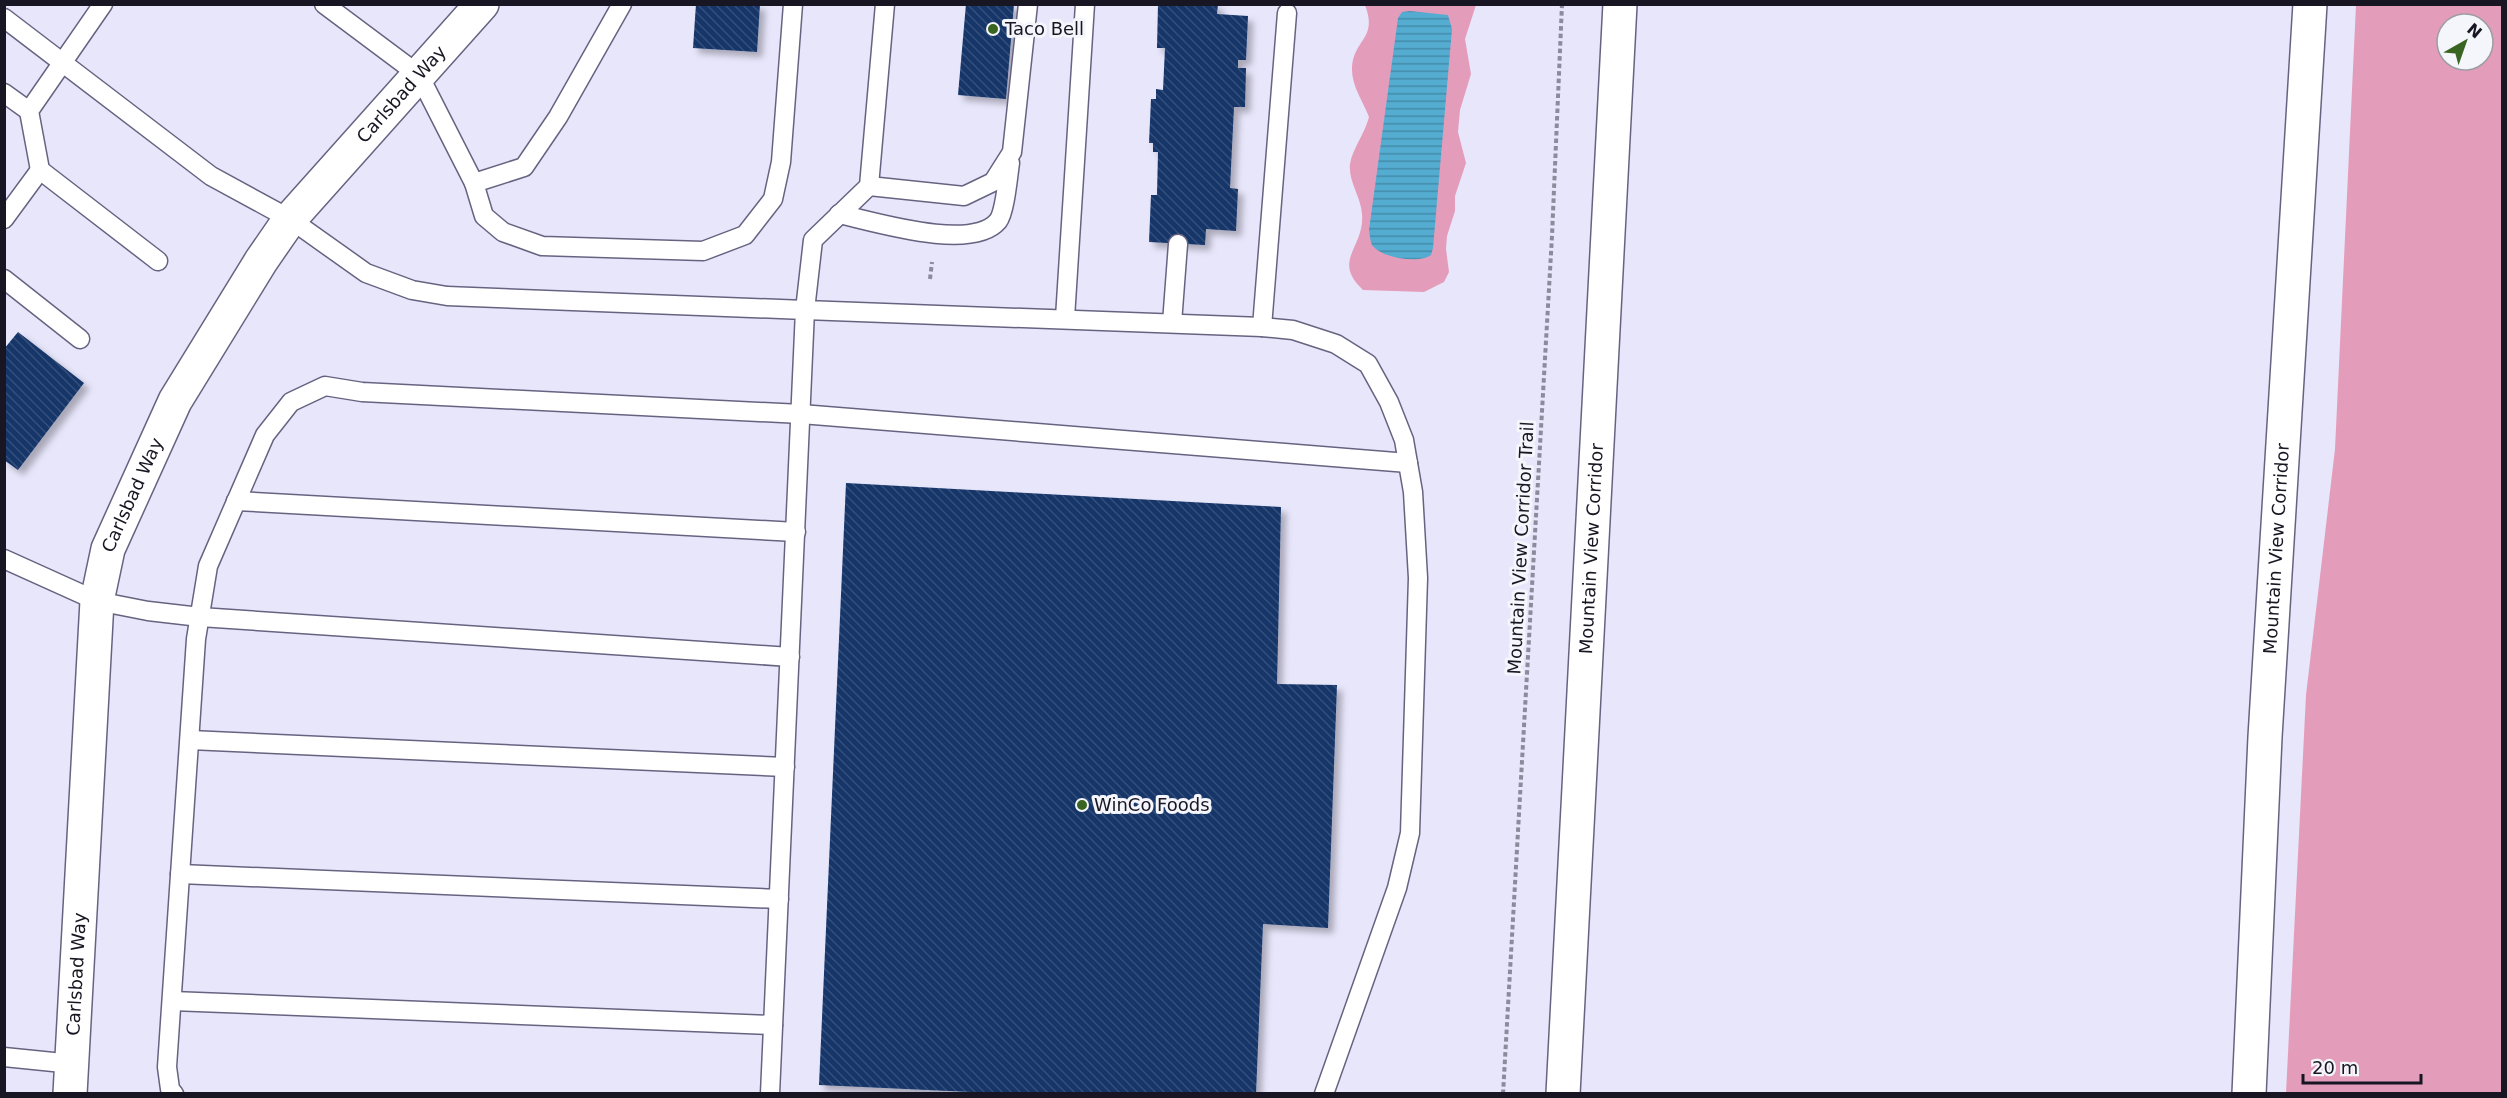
<svg xmlns="http://www.w3.org/2000/svg" width="2507" height="1098" font-family="'DejaVu Sans',sans-serif">
  <style>
    .grass { fill: #e39dbb; fill-rule: evenodd }
    .water { fill: url(#water-rules) }
    .building { fill: url(#building-back-hatch); filter: url(#shadow) }
    .lines { fill: none; stroke-linecap: round; stroke-linejoin: round }
    .service-casing { stroke: #666381; stroke-width: 21 }
    .minor-casing { stroke: #666381; stroke-width: 36 }
    .trunk-casing { stroke: #666381; stroke-width: 36 }
    .path { stroke: #8c8a9b; stroke-width: 4; stroke-dasharray: 4.5 3; stroke-linecap: butt }
    .service { stroke: #fff; stroke-width: 18 }
    .minor { stroke: #fff; stroke-width: 33 }
    .trunk { stroke: #fff; stroke-width: 33 }
    .poi-dot { fill: #396421; stroke: #f5f5fc; stroke-width: 2 }
    .labels { text-anchor: middle; stroke-width: 6; stroke-linejoin: round; paint-order: stroke }
    .poi-label { font-size: 18px; fill: #171622; stroke: #f5f5fc; text-anchor: start }
    .street-label { font-size: 18px; fill: #171622; stroke: #f5f5fc }
  </style>
  <defs>
    <pattern id="water-rules" width="6" height="5" patternUnits="userSpaceOnUse" patternTransform="scale(1.5)"><rect width="6" height="5" fill="#54acd1"/><path d="M0 2.5h6" fill="none" stroke="#458ba9"/></pattern>
    <pattern id="building-back-hatch" width="6" height="6" patternUnits="userSpaceOnUse" patternTransform="scale(1.5)"><rect width="6" height="6" fill="#143569"/><path d="M-1 5l2 2M0 0l6 6M5-1l2 2" fill="none" stroke="#354f7a"/></pattern>
    <filter id="shadow"><feDropShadow dx="5.5" dy="5.5" stdDeviation="3" flood-color="#0004"/></filter>
  </defs>
  <rect width="100%" height="100%" fill="#e8e6fb"/>
  <g class="grass">
    <path d="M 1365,5 L 1476,5 L 1465,39 L 1471,74 L 1460,110 L 1458,132 L 1466,163 L 1455,196 L 1455,211 L 1447,236 L 1446,249 L 1449,272 L 1444,282 L 1424,292 L 1363,290 C 1331,260 1365,248 1362,214 C 1361,197 1348,181 1350,164 C 1352,150 1365,133 1369,117 C 1363,101 1351,85 1352,67 C 1354,39 1378,39 1365,5 Z"/>
    <path d="M 2356,5 L 2502,5 L 2502,1093 L 2286,1093 L 2306,695 L 2335,449 ZM 2447,24 L 2483,24 L 2483,60 L 2447,60 Z"/>
  </g>
  <path class="water" d="M 1410,11 L 1448,15 L 1452,29 L 1433,248 L 1431,255 C 1419,264 1381,258 1372,245 C 1370,241 1370,235 1369,230 L 1398,18 L 1402,12 Z"/>
  <g class="building">
    <polygon points="696,4 760,4 757,52 693,48"/>
    <polygon points="966,4 1014,4 1006,99 958,95"/>
    <polygon points="1158,4 1218,4 1217,14 1248,16 1246,60 1238,60 1238,68 1246,68 1245,107 1234,107 1230,188 1238,189 1236,231 1206,229 1205,245 1149,242 1151,195 1157,195 1158,152 1153,152 1153,143 1149,143 1151,99 1156,99 1156,89 1163,90 1165,48 1157,48"/>
    <polygon points="18,332 84,383 18,470 4,460 4,349"/>
    <polygon points="846,483 1281,507 1277,684 1337,685 1328,928 1263,924 1256,1094 1014,1094 819,1085"/>
  </g>
  <g class="lines">
    <g class="service-casing">
      <g id="service">
        <polyline points="103,4 29,111 40,170 158,261"/>
        <polyline points="324,4 419,75 474,183 524,167 558,117 622,4"/>
        <polyline points="885,4 869,186 813,240 805,310 1262,327 1293,330 1336,344 1368,364 1389,402 1404,440 1413,492 1418,578 1410,833 1397,888 1324,1094"/>
        <polyline points="4,18 211,176 290,219 366,273 412,290 447,296 805,310 770,1094"/>
        <polyline points="4,93 29,111"/>
        <polyline points="474,183 484,216 503,232 542,246 703,251 745,235 773,199 781,162 793,4"/>
        <polyline points="869,186 964,196 993,182 1012,152 1028,4"/>
        <path d="M 839,214 C 875,222 972,252 998,221 C 1005,212 1008,176 1010,163"/>
        <polyline points="4,219 40,170"/>
        <polyline points="4,279 80,339"/>
        <polyline points="1065,318 1085,4"/>
        <polyline points="1172,323 1178,244"/>
        <polyline points="1262,327 1287,13"/>
        <polyline points="236,501 796,532"/>
        <polyline points="4,559 97,601 148,611 200,617 790,657"/>
        <polyline points="190,740 785,767"/>
        <polyline points="180,874 779,899"/>
        <polyline points="172,1001 773,1025"/>
        <polyline points="4,1057 73,1064"/>
        <polyline points="174,1094 170,1089 167,1067 196,639 208,566 265,435 291,402 325,386 362,392 801,414 1408,463"/>
      </g>
    </g>
    <g class="minor-casing">
      <g id="minor">
        <path id="s1" d="M 70,1094 L 97,601 L 108,549 L 175,401 L 261,261 L 290,219 L 482,4"/>
      </g>
    </g>
    <g class="trunk-casing">
      <g id="trunk">
        <path id="s2" d="M 1563,1094 L 1620,4"/>
        <path id="s3" d="M 2249,1094 L 2265,737 L 2310,4"/>
      </g>
    </g>
    <g class="path">
      <polyline points="930,279 932,262"/>
      <polyline points="1503,1094 1552,236 1562,4"/>
    </g>
    <use href="#service" class="service"/>
    <use href="#minor" class="minor"/>
    <use href="#trunk" class="trunk"/>
  </g>
  <g class="poi-dot">
    <circle cx="993" cy="29" r="6"/>
    <circle cx="1082" cy="805" r="6"/>
  </g>
  <g class="labels">
    <g class="poi-label">
      <text x="1005" y="35">Taco Bell</text>
      <text x="1094" y="811">WinCo Foods</text>
    </g>
    <g class="street-label">
      <text dy="6" stroke="none"><textPath href="#s1" startOffset="1092">Carlsbad Way</textPath></text>
      <text dy="6" stroke="none"><textPath href="#s1" startOffset="606">Carlsbad Way</textPath></text>
      <text transform="translate(1521 548) rotate(-87)" y="6">Mountain View Corridor Trail</text>
      <text dy="6" stroke="none"><textPath href="#s2" startOffset="546">Mountain View Corridor</textPath></text>
      <text dy="6" stroke="none"><textPath href="#s3" startOffset="546">Mountain View Corridor</textPath></text>
      <text dy="6" stroke="none"><textPath href="#s1" startOffset="120">Carlsbad Way</textPath></text>
    </g>
  </g>
  <rect width="2507" height="1098" fill="none" stroke="#171622" stroke-width="12"/>
  <g transform="translate(2465 42) rotate(40)"><circle r="28" fill="#f5f5fc" stroke="#9c9ca5" stroke-width="1.5"/>
  <path d="M0-4.5L10 22L0 15L-10 22Z" fill="#396421"/>
  <text y="-9" font-size="16" font-weight="bold" text-anchor="middle" fill="#171622">N</text>
  </g>
  <path d="M2303 1074v9h118v-9" fill="none" stroke="#171622" stroke-width="3"/>
  <text x="2312" y="1074" font-size="18" fill="#171622" stroke="#f5f5fc" stroke-width="4.5" paint-order="stroke">20 m</text>
</svg>
